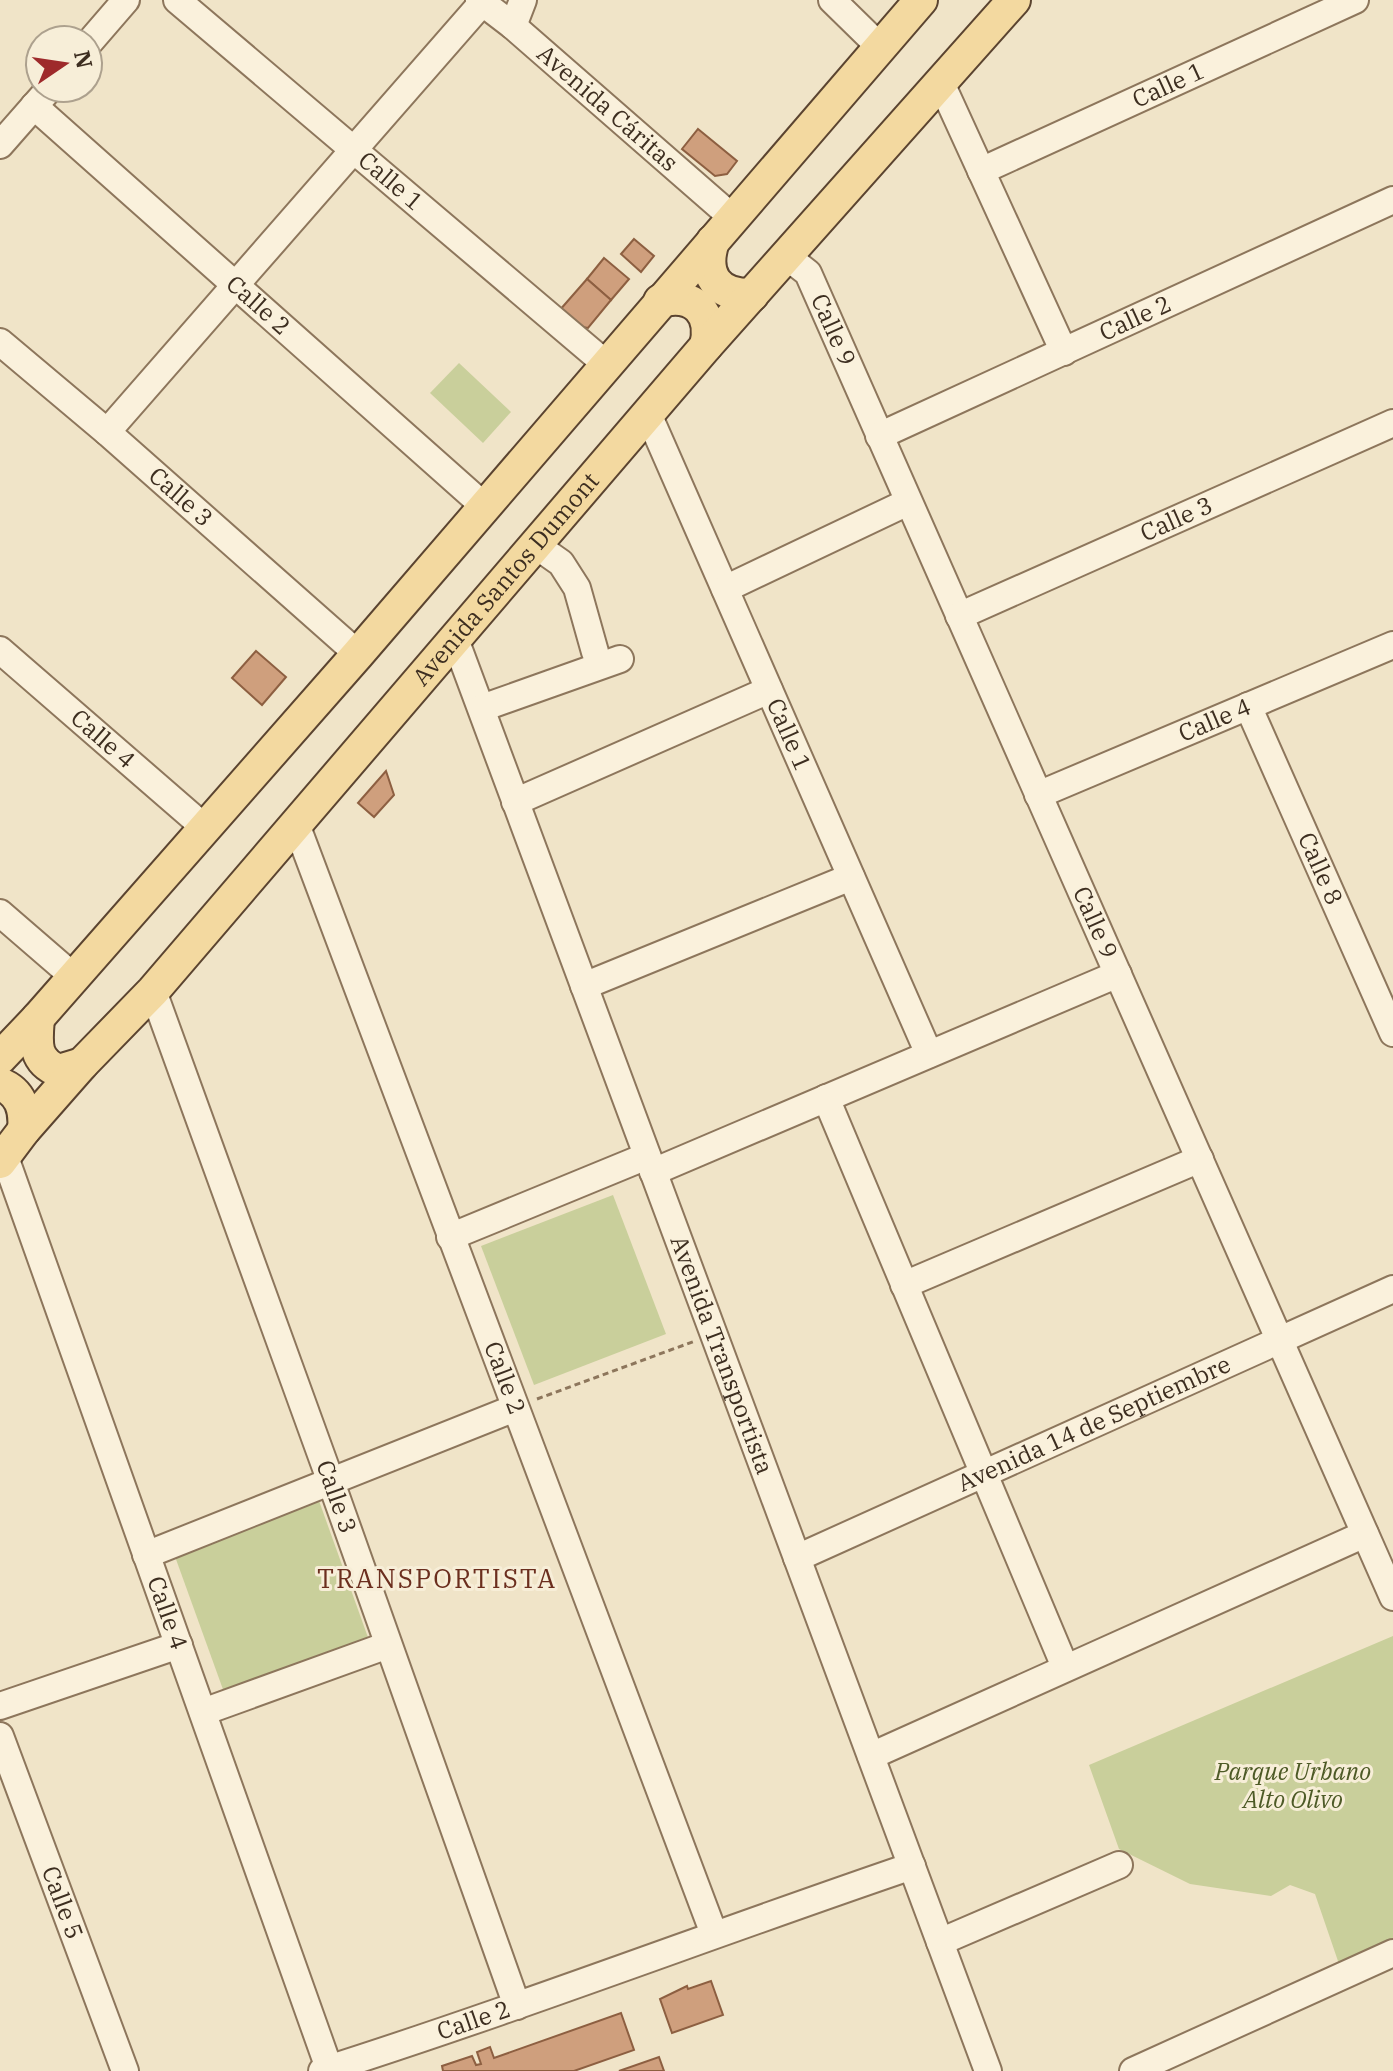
<svg xmlns="http://www.w3.org/2000/svg" width="1393" height="2071" font-family="'IBM Plex Serif',serif">
  <style>
    .green { fill: #c9cf9b }
    .building { fill: #cf9f7d; stroke: #8d5f41; stroke-width: 2 }
    .lines { fill: none; stroke-linecap: round; stroke-linejoin: round }
    .minor-casing { stroke: #8d765c; stroke-width: 30 }
    .major-casing { stroke: #5b4430; stroke-width: 36 }
    .path { stroke: #8d765c; stroke-width: 3; stroke-dasharray: 6 4; stroke-linecap: butt }
    .minor { stroke: #faf1dc; stroke-width: 26 }
    .major { stroke: #f3d9a0; stroke-width: 32 }
    .labels { text-anchor: middle; stroke-width: 6; stroke-linejoin: round; paint-order: stroke }
    .street-label { font-size: 24px; fill: #3d2e20; stroke: #f7eed8 }
    .park-label { font-size: 24px; font-style: italic; fill: #4d5a26; stroke: #f7eed8 }
    .neighbourhood-label { font-size: 26px; letter-spacing: 2px; fill: #6b2e1e; stroke: #f7eed8 }
  </style>
  <rect width="100%" height="100%" fill="#f0e4c8"/>
  <g class="green">
    <polygon points="459,363 511,412 483,443 430,393"/>
    <polygon points="613,1195 666,1334 534,1385 481,1246"/>
    <polygon points="318,1498 370,1643 225,1695 173,1551"/>
    <polygon points="1393,1636 1393,1938 1339,1964 1315,1894 1290,1885 1271,1896 1190,1884 1119,1849 1089,1765"/>
  </g>
  <g class="building">
    <polygon points="698,129 737,161 727,174 715,176 682,149"/>
    <polygon points="634,239 654,256 641,272 621,254"/>
    <polygon points="604,258 629,279 611,300 587,279"/>
    <polygon points="587,279 611,300 588,328 577,326 559,311"/>
    <polygon points="256,651 286,677 262,705 232,678"/>
    <polygon points="386,771 394,795 374,817 358,803"/>
    <polygon points="711,1981 723,2015 672,2033 660,1999 687,1986 688,1989"/>
    <polygon points="621,2013 634,2050 574,2071 443,2071 442,2066 472,2056 476,2065 481,2064 477,2052 490,2047 494,2058"/>
    <polygon points="659,2057 664,2071 619,2071"/>
  </g>
  <g class="lines">
    <g class="minor-casing">
      <g id="minor">
        <path id="s1" d="M 177,0 L 606,364"/>
        <path id="s2" d="M 479,0 L 513,26 L 733,218"/>
        <polyline points="832,0 879,46"/>
        <polyline points="513,26 523,0"/>
        <polyline points="88,44 126,0"/>
        <polyline points="940,81 1064,352"/>
        <path id="s3" d="M 34,106 L 484,506"/>
        <polyline points="0,145 50,88"/>
        <path id="s4" d="M 981,171 L 1355,0"/>
        <path id="s5" d="M 786,256 L 808,273 L 1393,1597"/>
        <path id="s6" d="M 0,342 L 107,432 L 358,654"/>
        <path id="s7" d="M 648,414 L 929,1054"/>
        <polyline points="107,432 482,3"/>
        <path id="s8" d="M 879,436 L 1393,200"/>
        <polyline points="534,544 561,563 577,588 595,652"/>
        <polyline points="725,589 908,502"/>
        <path id="s9" d="M 959,616 L 1393,423"/>
        <path id="s10" d="M 455,639 L 988,2071"/>
        <path id="s11" d="M 0,650 L 204,827"/>
        <path id="s12" d="M 1248,706 L 1393,1033"/>
        <polyline points="482,708 620,659"/>
        <path id="s13" d="M 1038,795 L 1393,645"/>
        <polyline points="515,802 769,690"/>
        <path id="s14" d="M 296,824 L 714,1934"/>
        <polyline points="0,913 74,977"/>
        <polyline points="584,986 851,877"/>
        <path id="s15" d="M 153,991 L 331,1482 L 517,2006"/>
        <polyline points="826,1098 1065,1667"/>
        <path id="s16" d="M 5,1157 L 330,2071"/>
        <polyline points="653,1172 1118,974"/>
        <polyline points="450,1237 647,1156"/>
        <polyline points="904,1285 1200,1159"/>
        <polyline points="146,1555 515,1408"/>
        <path id="s17" d="M 797,1558 L 1393,1289"/>
        <polyline points="0,1706 179,1645"/>
        <polyline points="203,1712 388,1645"/>
        <path id="s18" d="M 0,1736 L 125,2071"/>
        <polyline points="871,1756 1365,1534"/>
        <polyline points="940,1942 1119,1865"/>
        <path id="s19" d="M 322,2071 C 520,2008 715,1933 912,1866"/>
        <polyline points="1133,2071 1393,1953"/>
      </g>
    </g>
    <g class="major-casing">
      <g id="major">
        <path d="M 713,241 C 702,275 717,296 752,295"/>
        <path d="M 660,301 C 694,292 714,313 706,346"/>
        <path d="M 38,1018 C 36,1042 33,1061 59,1071 L 82,1064"/>
        <polyline points="0,1058 38,1018 358,654 921,0"/>
        <path d="M 0,1084 C 21,1092 26,1110 24,1130"/>
        <path id="s20" d="M 0,1162 L 24,1130 L 82,1064 L 153,991 L 706,346 L 1014,0"/>
      </g>
    </g>
    <polyline class="path" points="537,1399 695,1341"/>
    <use href="#minor" class="minor"/>
    <use href="#major" class="major"/>
  </g>
  <g class="labels">
    <g class="street-label">
      <text dy="8" stroke="none"><textPath href="#s4" startOffset="206">Calle 1</textPath></text>
      <text dy="8" stroke="none"><textPath href="#s2" startOffset="168">Avenida Cáritas</textPath></text>
      <text dy="8" stroke="none"><textPath href="#s1" startOffset="280">Calle 1</textPath></text>
      <text dy="8" stroke="none"><textPath href="#s3" startOffset="300">Calle 2</textPath></text>
      <text dy="8" stroke="none"><textPath href="#s8" startOffset="282">Calle 2</textPath></text>
      <text dy="8" stroke="none"><textPath href="#s5" startOffset="90">Calle 9</textPath></text>
      <text dy="8" stroke="none"><textPath href="#s6" startOffset="238">Calle 3</textPath></text>
      <text dy="8" stroke="none"><textPath href="#s9" startOffset="238">Calle 3</textPath></text>
      <text dy="8" stroke="none"><textPath href="#s20" startOffset="772">Avenida Santos Dumont</textPath></text>
      <text dy="8" stroke="none"><textPath href="#s13" startOffset="192">Calle 4</textPath></text>
      <text dy="8" stroke="none"><textPath href="#s7" startOffset="350">Calle 1</textPath></text>
      <text dy="8" stroke="none"><textPath href="#s11" startOffset="136">Calle 4</textPath></text>
      <text dy="8" stroke="none"><textPath href="#s12" startOffset="178">Calle 8</textPath></text>
      <text dy="8" stroke="none"><textPath href="#s5" startOffset="738">Calle 9</textPath></text>
      <text dy="8" stroke="none"><textPath href="#s10" startOffset="764">Avenida Transportista</textPath></text>
      <text dy="8" stroke="none"><textPath href="#s14" startOffset="592">Calle 2</textPath></text>
      <text dy="8" stroke="none"><textPath href="#s17" startOffset="326">Avenida 14 de Septiembre</textPath></text>
      <text dy="8" stroke="none"><textPath href="#s15" startOffset="538">Calle 3</textPath></text>
      <text dy="8" stroke="none"><textPath href="#s16" startOffset="484">Calle 4</textPath></text>
      <text dy="8" stroke="none"><textPath href="#s18" startOffset="178">Calle 5</textPath></text>
      <text dy="8" stroke="none"><textPath href="#s19" startOffset="160">Calle 2</textPath></text>
    </g>
    <g class="park-label">
      <text x="1293" y="1780">Parque Urbano<tspan x="1293" dy="28">Alto Olivo</tspan></text>
    </g>
    <g class="neighbourhood-label">
      <text x="437" y="1588">TRANSPORTISTA</text>
    </g>
  </g>
  <g transform="translate(64 64) rotate(77)"><circle r="38" fill="#f7eed8" stroke="#ada18e" stroke-width="2"/>
  <path d="M0-6L14 30L0 20L-14 30Z" fill="#9e2a2b"/>
  <text y="-12" font-size="22" font-weight="bold" text-anchor="middle" fill="#3d2e20">N</text>
  </g>
</svg>
